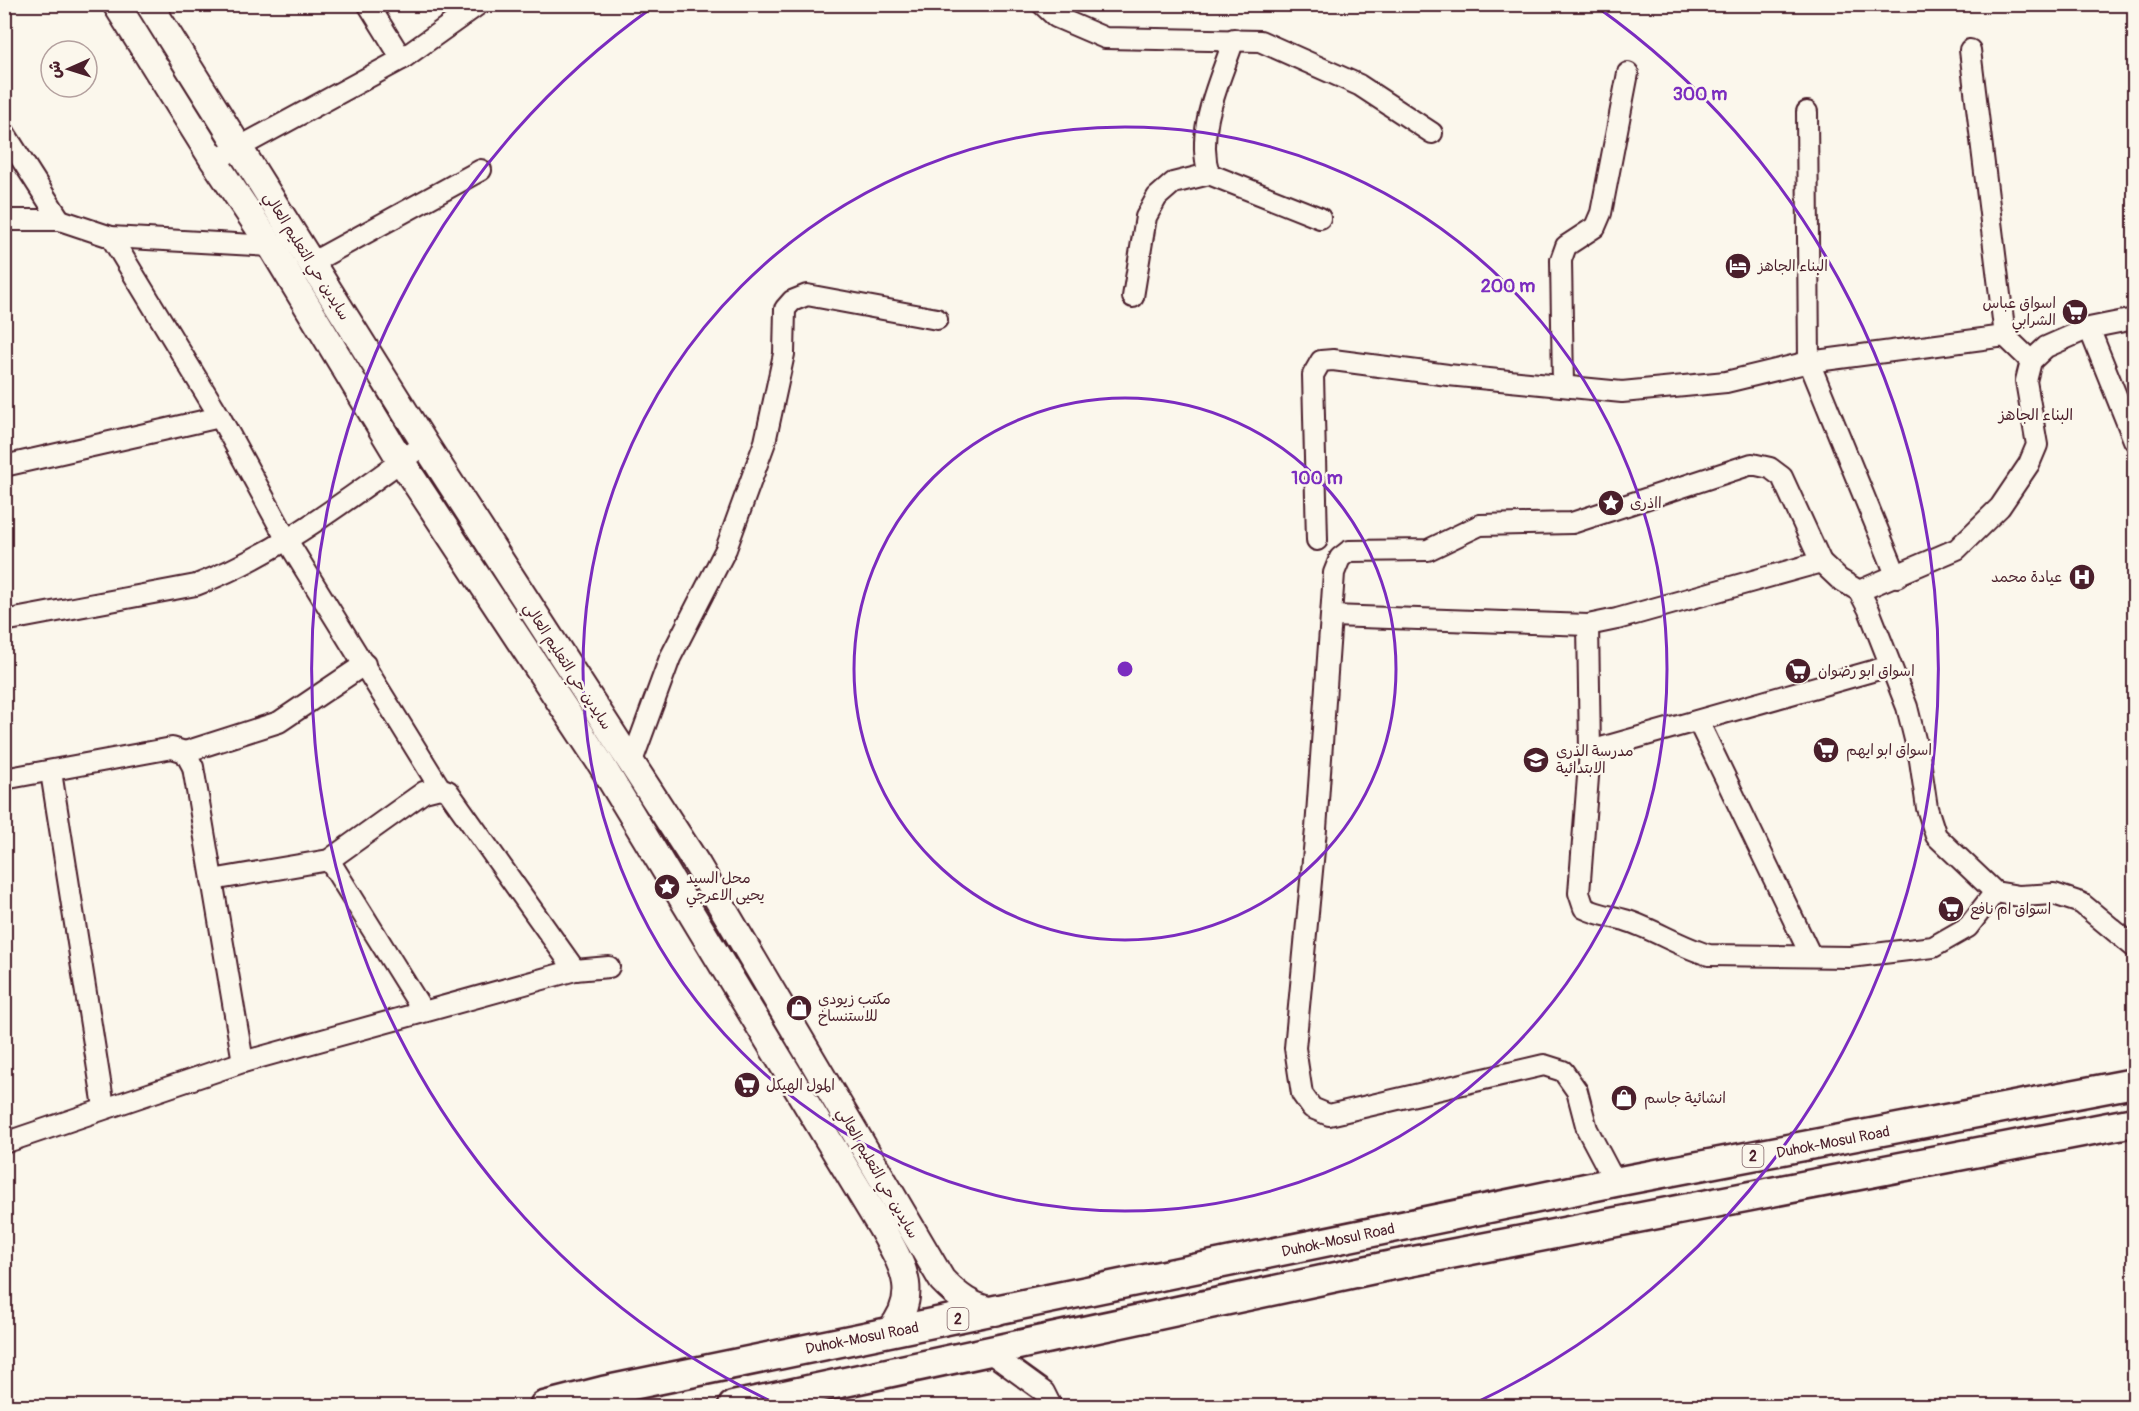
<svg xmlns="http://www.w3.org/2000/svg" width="2139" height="1411" font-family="Pangolin,'Playpen Sans Arabic',sans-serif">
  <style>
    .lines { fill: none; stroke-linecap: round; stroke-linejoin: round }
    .minor-casing { stroke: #4a1f2b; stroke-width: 24 }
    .major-casing { stroke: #4a1f2b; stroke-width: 30 }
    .highway-casing { stroke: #4a1f2b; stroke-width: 33 }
    .minor { stroke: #fbf7ec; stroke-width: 20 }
    .major { stroke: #fbf7ec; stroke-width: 26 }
    .highway { stroke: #fbf7ec; stroke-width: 28 }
    .ring { fill: none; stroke: #7b2cbf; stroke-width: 3 }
    .labels { text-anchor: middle; stroke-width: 5; stroke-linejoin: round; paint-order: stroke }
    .shield { fill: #fbf7ec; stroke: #7f6065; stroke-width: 1.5 }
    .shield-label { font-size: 14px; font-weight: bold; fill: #4a1f2b }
    .street-label { font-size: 15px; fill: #4a1f2b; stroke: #fbf7ec }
    .poi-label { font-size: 15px; fill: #4a1f2b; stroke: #fbf7ec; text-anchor: start }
    .neighbourhood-label { font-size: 16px; fill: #4a1f2b; stroke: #fbf7ec }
    .centre { fill: #7b2cbf; stroke: #fbf7ec; stroke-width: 3 }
    .ring-label { font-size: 18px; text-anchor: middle; font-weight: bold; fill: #7b2cbf; stroke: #fbf7ec; stroke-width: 5; stroke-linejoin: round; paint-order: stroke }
  </style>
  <rect width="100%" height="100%" fill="#fbf7ec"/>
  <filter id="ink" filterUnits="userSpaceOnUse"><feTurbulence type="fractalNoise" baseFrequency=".0167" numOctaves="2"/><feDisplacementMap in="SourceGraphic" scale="12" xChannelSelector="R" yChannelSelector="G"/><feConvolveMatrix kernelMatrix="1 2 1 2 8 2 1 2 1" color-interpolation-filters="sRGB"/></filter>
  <g filter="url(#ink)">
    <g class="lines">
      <defs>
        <g id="minor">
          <polyline points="368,4 402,59"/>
          <polyline points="1042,4 1056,17 1105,38 1260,41 1359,85 1432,133"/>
          <polyline points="1970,50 2005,336"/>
          <polyline points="1807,112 1809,362 1897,577"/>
          <polyline points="4,132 60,220"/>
          <polyline points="214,161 402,59 479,4"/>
          <path d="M1209,174C1195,129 1220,82 1234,39"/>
          <polyline points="4,220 60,220 111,237 271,246"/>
          <polyline points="111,237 220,417 288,542 440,788"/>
          <polyline points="311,263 481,170"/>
          <polyline points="1133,297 1146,217 1157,197 1173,183 1209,174 1320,218"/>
          <polyline points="2089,328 2134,440"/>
          <polyline points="1563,386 1561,260 1566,246 1595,227 1601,213 1628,73"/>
          <polyline points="4,466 220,417"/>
          <polyline points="1317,540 1313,375 1321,361 1333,360 1448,375 1622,392 1726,382 1809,362 2005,336 2031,361"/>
          <polyline points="1859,591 1957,549 2000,507 2029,464 2037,445 2026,381 2031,361 2046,347 2089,328 2134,319"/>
          <polyline points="1332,616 1588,625 1617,619 1821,562"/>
          <path d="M4,621L196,585C281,553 351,496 425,444"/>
          <path d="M1588,625L1590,751L1579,893L1584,908C1598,915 1611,916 1625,920C1654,929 1680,947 1709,955L1850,957L1933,947L1968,927L1995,892"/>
          <polyline points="1698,721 1811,956"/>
          <polyline points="1590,751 1890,666"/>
          <polyline points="185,752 279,722 365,664"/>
          <polyline points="631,764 670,658 726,549 765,442 784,354 785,309 792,301 807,295 937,319"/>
          <polyline points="51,772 104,1107"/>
          <polyline points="4,779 172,748 185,752 193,767 243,1062"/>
          <polyline points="329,860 423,1011"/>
          <polyline points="212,880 329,860 424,792 440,788 448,791 575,970"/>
          <polyline points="4,1143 243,1062 575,970 609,967"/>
          <polyline points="1615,1182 1587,1129 1577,1091 1563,1071 1544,1065 1329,1115 1312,1108 1302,1094 1295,1048 1316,829 1334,573 1340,558 1349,551 1428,550 1480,525 1572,523 1752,464 1770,468 1782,477 1821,562 1839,579 1859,591 1869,610 1907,707 1920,760 1927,808 1936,836 1995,892 2019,896 2054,894 2081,903 2134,947"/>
          <polyline points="989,1352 1044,1392 1051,1406"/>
        </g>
        <g id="major">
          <path d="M116,4L214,161L271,246L401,461L601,764L881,1227C902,1265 922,1293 889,1332"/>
          <path d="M149,4L425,444L698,866L942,1280C958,1297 972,1307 996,1312"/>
        </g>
        <g id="highway">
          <polyline points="544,1406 603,1391 1615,1182 2134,1083"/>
          <polyline points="733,1406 1383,1267 2134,1122"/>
        </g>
      </defs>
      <use href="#minor" class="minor-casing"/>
      <use href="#major" class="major-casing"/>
      <use href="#highway" class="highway-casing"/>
      <use href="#minor" class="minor"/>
      <use href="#major" class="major"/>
      <use href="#highway" class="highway"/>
    </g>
  </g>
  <g class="ring">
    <circle cx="1125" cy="669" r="271"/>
    <circle cx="1125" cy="669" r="542"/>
    <path d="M781 1406A813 813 0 0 1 653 7M1597 7A813 813 0 0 1 1469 1406"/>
  </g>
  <defs>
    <symbol id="hotel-disc" viewBox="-11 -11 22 22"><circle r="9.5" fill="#4a1f2b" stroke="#fbf7ec"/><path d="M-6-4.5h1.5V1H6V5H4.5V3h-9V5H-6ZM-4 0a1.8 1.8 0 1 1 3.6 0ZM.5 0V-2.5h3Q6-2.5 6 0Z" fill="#fff"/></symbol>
    <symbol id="supermarket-disc" viewBox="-11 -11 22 22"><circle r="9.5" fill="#4a1f2b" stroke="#fbf7ec"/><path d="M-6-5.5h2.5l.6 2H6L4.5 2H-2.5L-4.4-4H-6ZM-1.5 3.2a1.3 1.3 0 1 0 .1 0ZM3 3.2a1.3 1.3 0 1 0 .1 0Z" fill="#fff"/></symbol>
    <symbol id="sight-disc" viewBox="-11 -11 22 22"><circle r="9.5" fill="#4a1f2b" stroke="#fbf7ec"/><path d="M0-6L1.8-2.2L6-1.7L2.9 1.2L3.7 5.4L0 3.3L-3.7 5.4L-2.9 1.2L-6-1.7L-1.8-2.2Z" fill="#fff"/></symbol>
    <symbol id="hospital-disc" viewBox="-11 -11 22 22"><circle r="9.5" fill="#4a1f2b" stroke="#fbf7ec"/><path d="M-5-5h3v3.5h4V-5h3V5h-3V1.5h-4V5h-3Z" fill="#fff"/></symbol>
    <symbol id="school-disc" viewBox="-11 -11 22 22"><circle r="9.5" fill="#4a1f2b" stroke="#fbf7ec"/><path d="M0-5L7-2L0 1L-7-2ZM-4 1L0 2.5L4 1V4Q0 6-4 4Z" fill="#fff"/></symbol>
    <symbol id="shop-disc" viewBox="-11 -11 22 22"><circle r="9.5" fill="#4a1f2b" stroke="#fbf7ec"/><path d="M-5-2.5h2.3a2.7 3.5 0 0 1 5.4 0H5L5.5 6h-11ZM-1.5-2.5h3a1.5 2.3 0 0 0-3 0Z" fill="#fff"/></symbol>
  </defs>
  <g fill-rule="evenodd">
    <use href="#hotel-disc" x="1723" y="251" width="30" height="30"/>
    <use href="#supermarket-disc" x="2060" y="297" width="30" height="30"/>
    <use href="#sight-disc" x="1596" y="488" width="30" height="30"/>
    <use href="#hospital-disc" x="2067" y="562" width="30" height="30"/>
    <use href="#supermarket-disc" x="1783" y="656" width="30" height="30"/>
    <use href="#supermarket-disc" x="1811" y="735" width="30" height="30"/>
    <use href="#school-disc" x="1521" y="745" width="30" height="30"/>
    <use href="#sight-disc" x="652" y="872" width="30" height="30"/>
    <use href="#supermarket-disc" x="1936" y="894" width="30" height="30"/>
    <use href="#shop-disc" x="784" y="993" width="30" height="30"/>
    <use href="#supermarket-disc" x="732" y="1070" width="30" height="30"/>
    <use href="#shop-disc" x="1609" y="1083" width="30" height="30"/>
  </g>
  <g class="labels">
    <g class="shield">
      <rect x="1742.5" y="1145" width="21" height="22" rx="4.5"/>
      <rect x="947.5" y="1308" width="21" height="22" rx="4.5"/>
    </g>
    <g class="shield-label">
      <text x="1753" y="1161">2</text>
      <text x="958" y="1324">2</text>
    </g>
    <g class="street-label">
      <text transform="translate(307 256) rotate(58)" y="5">سايدين حي التعليم العالي</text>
      <text transform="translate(568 666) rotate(57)" y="5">سايدين حي التعليم العالي</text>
      <text transform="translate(1833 1142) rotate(-11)" y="5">Duhok-Mosul Road</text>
      <text transform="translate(878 1173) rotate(60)" y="5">سايدين حي التعليم العالي</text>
      <text transform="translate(1338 1240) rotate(-12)" y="5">Duhok-Mosul Road</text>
      <text transform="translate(862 1338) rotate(-11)" y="5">Duhok-Mosul Road</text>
    </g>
    <g class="poi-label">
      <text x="1758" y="271">البناء الجاهز</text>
      <text x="2056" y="308" text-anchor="end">اسواق عباس<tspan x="2056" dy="17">الشرابي</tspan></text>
      <text x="1630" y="508">ااذرى</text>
      <text x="2062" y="582" text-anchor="end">عيادة محمد</text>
      <text x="1818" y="676">اسواق ابو رضوان</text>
      <text x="1846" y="755">اسواق ابو ايهم</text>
      <text x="1556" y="756">مدرسة الذرى<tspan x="1556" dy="17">الابتدائية</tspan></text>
      <text x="686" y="883">محل السيد<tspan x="686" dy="17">يحيى الاعرجي</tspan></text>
      <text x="1970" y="914">اسواق ام نافع</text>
      <text x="818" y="1004">مكتب زيودي<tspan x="818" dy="17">للاستنساخ</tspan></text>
      <text x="766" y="1090">المول الهيكل</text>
      <text x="1644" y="1103">انشائية جاسم</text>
    </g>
    <g class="neighbourhood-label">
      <text x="2036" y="420">البناء الجاهز</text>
    </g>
  </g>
  <circle cx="1125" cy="669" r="9" class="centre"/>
  <g class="ring-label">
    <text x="1700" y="100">300 m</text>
    <text x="1508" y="292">200 m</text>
    <text x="1317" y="484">100 m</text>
  </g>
  <rect width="2139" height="1411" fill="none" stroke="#fbf7ec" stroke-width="24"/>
  <rect x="12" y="12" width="2115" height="1387" fill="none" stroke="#4a1f2b" stroke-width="2" filter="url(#ink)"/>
  <g transform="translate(69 69) rotate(267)"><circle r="28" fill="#fbf7ec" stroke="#b4a19f" stroke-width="1.5"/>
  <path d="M0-4.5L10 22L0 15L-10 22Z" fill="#4a1f2b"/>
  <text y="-9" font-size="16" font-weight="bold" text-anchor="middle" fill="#4a1f2b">ش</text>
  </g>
</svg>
